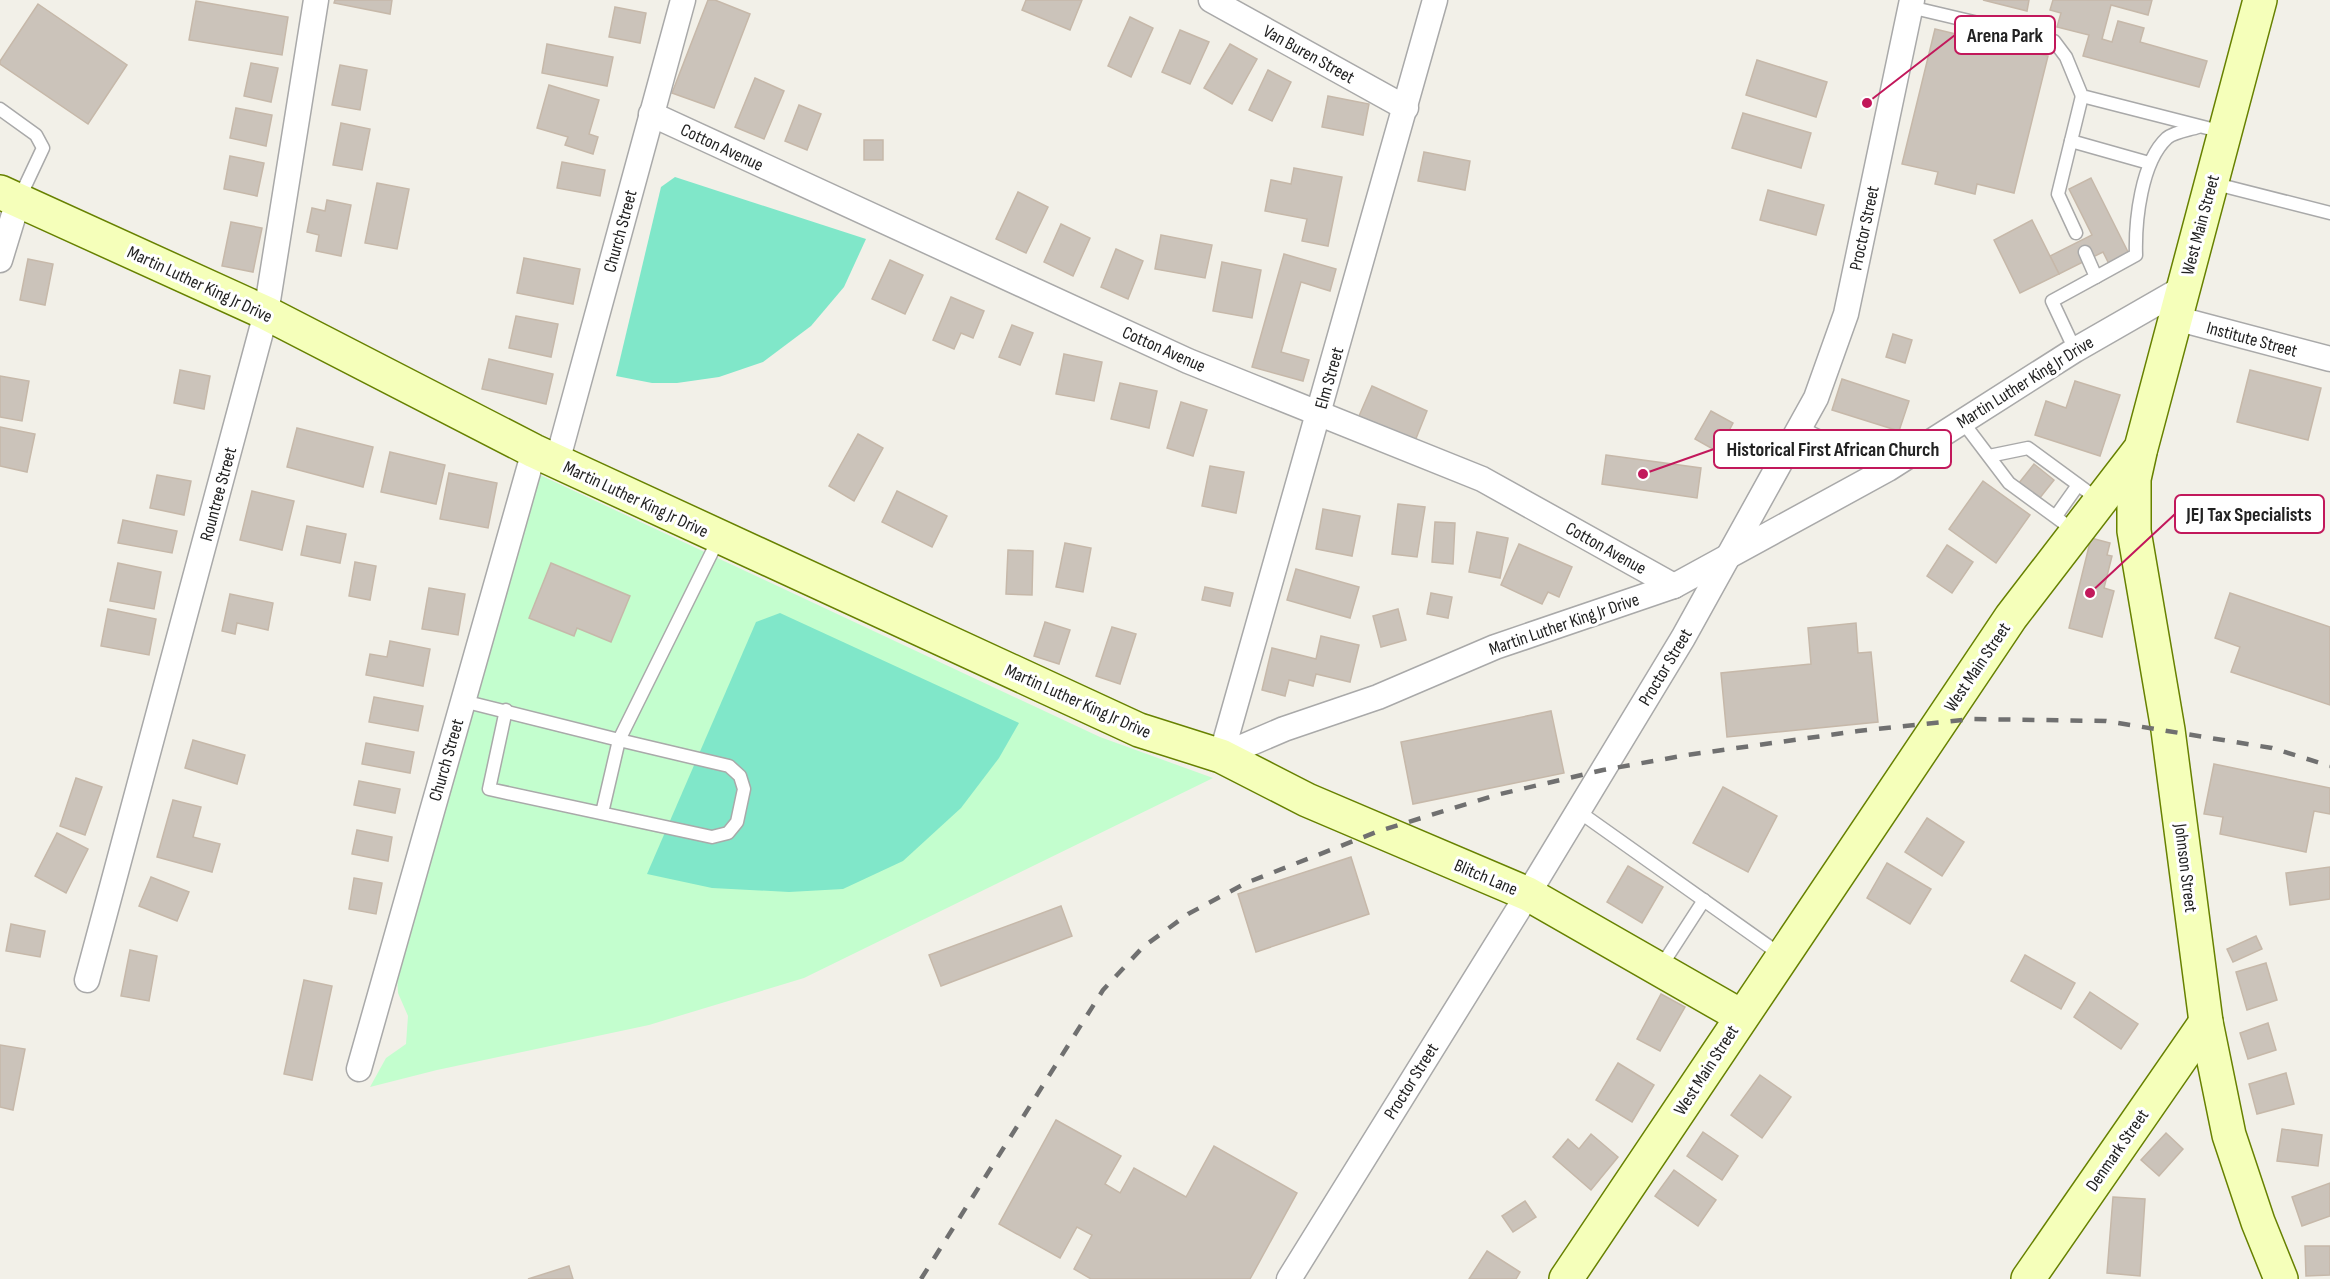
<svg xmlns="http://www.w3.org/2000/svg" width="2330" height="1279" font-family="'Sofia Sans Condensed',sans-serif">
  <style>
    .park { fill: #c3fece }
    .pitch { fill: #80e7c9 }
    .building { fill: #cbc3ba; stroke: #c6b8a9; stroke-width: 1.5 }
    .lines { fill: none; stroke-linecap: round; stroke-linejoin: round }
    .lane-casing { stroke: #a9a9a9; stroke-width: 15 }
    .street-casing { stroke: #a9a9a9; stroke-width: 27 }
    .secondary-casing { stroke: #678100; stroke-width: 36 }
    .lane { stroke: #fff; stroke-width: 12 }
    .street { stroke: #fff; stroke-width: 24 }
    .secondary { stroke: #f5ffba; stroke-width: 33 }
    .rail { stroke: #707070; stroke-width: 4.5; stroke-dasharray: 12 12; stroke-linecap: butt }
    .labels { text-anchor: middle; stroke-width: 6; stroke-linejoin: round; paint-order: stroke }
    .street-label { font-size: 18px; fill: #222; stroke: #fff }
    .leader { fill: none; stroke: #c2185b; stroke-width: 2 }
    .callout-dot { fill: #c2185b; stroke: #fff; stroke-width: 2 }
    .callout { fill: #fff; stroke: #c2185b; stroke-width: 2 }
    .callout-label { font-size: 20px; text-anchor: middle; font-weight: bold; fill: #222 }
  </style>
  <rect width="100%" height="100%" fill="#f2f0e8"/>
  <polygon class="park" points="540,475 1100,737 1213,778 804,978 649,1025 437,1070 370,1087 386,1058 406,1044 408,1016 398,993 397,975 530,499"/>
  <g class="pitch">
    <polygon points="675,177 866,239 844,287 811,326 763,362 719,377 677,383 652,383 616,376 661,187"/>
    <polygon points="780,613 1019,723 999,758 961,808 903,861 843,889 789,892 712,888 647,874 756,622"/>
  </g>
  <g class="building">
    <polygon points="335,0 392,0 390,14 334,3"/>
    <polygon points="708,0 715,0 750,14 714,108 672,93"/>
    <polygon points="1026,0 1082,0 1070,30 1022,10"/>
    <polygon points="1983,0 2029,0 2027,11"/>
    <polygon points="2053,0 2152,0 2148,15 2111,5 2102,39 2112,42 2118,21 2144,28 2140,42 2207,61 2199,87 2083,56 2089,35 2057,27 2061,13 2050,10"/>
    <polygon points="196,1 288,17 282,55 189,40"/>
    <polygon points="38,4 127,65 88,124 0,64 0,61"/>
    <polygon points="615,7 646,13 640,43 609,37"/>
    <polygon points="1130,17 1153,28 1131,77 1108,66"/>
    <polygon points="1935,29 2048,56 2014,193 1977,184 1975,194 1935,184 1938,172 1902,164"/>
    <polygon points="1180,30 1209,42 1190,84 1162,72"/>
    <polygon points="547,44 613,57 607,86 542,73"/>
    <polygon points="1230,44 1257,59 1232,104 1204,88"/>
    <polygon points="1757,60 1827,82 1816,117 1746,95"/>
    <polygon points="251,63 278,68 271,102 244,96"/>
    <polygon points="340,65 367,70 360,110 332,105"/>
    <polygon points="1268,70 1291,82 1272,121 1249,110"/>
    <polygon points="755,78 784,91 764,139 735,127"/>
    <polygon points="549,85 599,100 589,134 598,137 593,154 565,145 568,137 537,128"/>
    <polygon points="1328,96 1369,104 1363,135 1322,127"/>
    <polygon points="799,105 821,114 807,150 785,141"/>
    <polygon points="236,108 272,115 266,146 230,138"/>
    <polygon points="1743,113 1811,133 1801,168 1732,148"/>
    <polygon points="341,123 370,129 362,170 333,165"/>
    <rect x="864" y="140" width="19" height="20"/>
    <polygon points="1424,152 1470,161 1465,190 1418,181"/>
    <polygon points="230,156 264,163 257,196 224,189"/>
    <polygon points="562,162 605,170 600,196 557,188"/>
    <polygon points="1294,168 1342,177 1328,246 1302,241 1307,219 1265,211 1271,180 1291,184"/>
    <polygon points="2091,178 2129,254 2109,264 2103,252 2059,274 2050,256 2092,235 2069,189"/>
    <polygon points="377,183 409,189 397,249 365,243"/>
    <polygon points="1768,190 1824,205 1816,235 1760,220"/>
    <polygon points="1018,192 1048,207 1026,253 996,239"/>
    <polygon points="327,200 351,205 341,256 316,251 319,235 307,232 312,208 325,211"/>
    <polygon points="2032,220 2059,274 2020,293 1994,240"/>
    <polygon points="231,222 262,228 253,272 222,266"/>
    <polygon points="1061,224 1090,238 1073,276 1044,262"/>
    <polygon points="1161,235 1212,245 1205,278 1155,269"/>
    <polygon points="1116,249 1143,261 1128,299 1101,287"/>
    <polygon points="1284,254 1336,269 1330,291 1301,282 1281,352 1309,360 1303,381 1252,367"/>
    <polygon points="524,258 580,269 573,304 517,293"/>
    <polygon points="28,259 53,264 45,305 20,300"/>
    <polygon points="890,260 923,275 905,314 872,299"/>
    <polygon points="1222,262 1261,270 1252,318 1213,311"/>
    <polygon points="951,297 984,311 973,338 961,333 954,349 933,340"/>
    <polygon points="516,316 558,324 551,357 509,348"/>
    <polygon points="1012,325 1033,333 1020,365 999,357"/>
    <polygon points="1893,334 1912,340 1905,363 1886,357"/>
    <polygon points="1064,354 1102,362 1094,401 1056,394"/>
    <polygon points="489,359 553,374 546,404 482,389"/>
    <polygon points="180,370 210,376 204,409 174,403"/>
    <polygon points="2250,370 2321,388 2308,440 2237,422"/>
    <polygon points="0,376 29,381 22,421 0,417"/>
    <polygon points="1842,379 1909,401 1899,431 1832,410"/>
    <polygon points="2075,381 2120,395 2100,456 2035,435 2046,401 2066,408"/>
    <polygon points="1120,383 1157,391 1149,428 1111,419"/>
    <polygon points="1372,386 1427,411 1415,441 1359,416"/>
    <polygon points="1181,402 1207,410 1193,456 1167,448"/>
    <polygon points="1711,411 1733,423 1718,452 1695,439"/>
    <polygon points="0,427 35,434 27,472 0,466"/>
    <polygon points="297,428 373,447 363,487 287,467"/>
    <polygon points="858,434 883,448 854,501 829,486"/>
    <polygon points="390,452 445,465 436,504 381,492"/>
    <polygon points="1606,455 1701,468 1697,498 1602,484"/>
    <polygon points="2034,464 2054,480 2039,499 2019,483"/>
    <polygon points="1210,466 1244,472 1236,513 1202,506"/>
    <polygon points="449,473 497,483 488,528 440,519"/>
    <polygon points="157,475 191,481 184,515 150,508"/>
    <polygon points="1983,481 2030,515 1996,563 1949,529"/>
    <polygon points="252,491 294,501 282,550 240,540"/>
    <polygon points="897,491 947,516 932,547 882,522"/>
    <polygon points="1398,504 1425,507 1417,557 1392,554"/>
    <polygon points="1323,509 1360,516 1352,556 1316,549"/>
    <polygon points="123,520 177,531 172,553 118,543"/>
    <polygon points="1435,522 1455,523 1453,564 1432,562"/>
    <polygon points="307,526 346,534 340,563 301,555"/>
    <polygon points="1477,532 1508,538 1500,578 1469,572"/>
    <polygon points="2091,538 2110,543 2107,555 2112,556 2104,588 2114,591 2102,637 2069,628"/>
    <polygon points="1065,543 1091,548 1083,592 1056,587"/>
    <polygon points="1519,544 1572,567 1559,597 1548,592 1542,604 1501,585"/>
    <polygon points="1947,545 1973,562 1952,593 1927,576"/>
    <polygon points="1008,550 1033,551 1032,595 1006,594"/>
    <polygon points="355,562 376,566 370,600 349,596"/>
    <polygon points="118,563 161,572 154,609 110,601"/>
    <polygon points="551,563 630,596 611,642 577,628 574,636 529,618"/>
    <polygon points="1296,569 1359,587 1350,618 1287,600"/>
    <polygon points="1205,587 1233,593 1230,606 1202,600"/>
    <polygon points="429,588 465,594 458,635 422,629"/>
    <polygon points="1431,593 1452,597 1448,618 1427,614"/>
    <polygon points="2230,593 2330,627 2330,705 2231,672 2240,647 2215,638"/>
    <polygon points="230,594 273,603 268,630 237,623 235,634 222,631"/>
    <polygon points="108,609 156,619 149,655 101,646"/>
    <polygon points="1398,609 1406,640 1381,647 1373,616"/>
    <polygon points="1045,622 1070,630 1059,664 1034,656"/>
    <polygon points="1856,623 1858,653 1871,652 1878,722 1727,737 1721,673 1811,664 1808,628"/>
    <polygon points="1112,627 1136,634 1120,684 1096,676"/>
    <polygon points="1321,636 1359,645 1350,682 1316,674 1313,686 1289,680 1285,696 1262,690 1272,648 1316,659"/>
    <polygon points="390,641 430,649 423,686 366,675 370,654 387,657"/>
    <polygon points="374,697 423,706 418,731 369,722"/>
    <polygon points="1551,711 1564,773 1413,804 1401,742"/>
    <polygon points="193,740 245,755 237,784 185,768"/>
    <polygon points="366,743 414,752 410,773 362,764"/>
    <polygon points="2214,764 2330,788 2330,814 2314,811 2306,852 2220,834 2223,817 2204,814"/>
    <polygon points="76,778 102,787 85,835 60,826"/>
    <polygon points="359,781 400,789 395,813 354,805"/>
    <polygon points="1723,787 1777,816 1748,872 1693,843"/>
    <polygon points="173,800 201,807 193,837 220,844 212,872 157,857"/>
    <polygon points="1927,818 1964,842 1942,876 1905,852"/>
    <polygon points="357,830 392,837 388,861 352,854"/>
    <polygon points="57,833 88,849 66,893 35,876"/>
    <polygon points="1351,857 1369,914 1256,952 1238,894"/>
    <polygon points="1887,863 1931,889 1910,924 1867,898"/>
    <polygon points="1628,866 1663,887 1642,923 1607,902"/>
    <polygon points="2330,867 2330,899 2290,905 2286,873"/>
    <polygon points="151,877 189,892 177,921 139,906"/>
    <polygon points="354,878 382,883 376,914 349,909"/>
    <polygon points="1061,906 1072,936 941,986 929,955"/>
    <polygon points="11,924 45,931 40,957 6,951"/>
    <polygon points="2256,936 2262,949 2233,962 2227,949"/>
    <polygon points="130,950 157,956 149,1001 121,996"/>
    <polygon points="2025,955 2075,983 2061,1009 2011,981"/>
    <polygon points="2266,963 2277,1000 2247,1010 2236,972"/>
    <polygon points="304,980 332,986 312,1080 284,1074"/>
    <polygon points="2090,992 2138,1024 2121,1049 2074,1017"/>
    <polygon points="1661,994 1685,1007 1660,1051 1637,1039"/>
    <polygon points="2268,1023 2276,1050 2248,1059 2240,1033"/>
    <polygon points="0,1045 25,1049 13,1110 0,1107"/>
    <polygon points="1618,1063 1654,1085 1632,1122 1596,1100"/>
    <polygon points="2286,1073 2294,1104 2257,1114 2249,1084"/>
    <polygon points="1760,1075 1791,1097 1762,1138 1731,1115"/>
    <polygon points="1056,1120 1121,1156 1105,1184 1120,1193 1134,1168 1186,1197 1214,1146 1297,1193 1250,1279 1091,1279 1074,1269 1092,1235 1077,1227 1060,1258 999,1224"/>
    <polygon points="2282,1129 2322,1135 2318,1166 2277,1161"/>
    <polygon points="1703,1132 1738,1156 1722,1180 1687,1156"/>
    <polygon points="2166,1133 2183,1149 2159,1176 2141,1160"/>
    <polygon points="1591,1134 1618,1157 1591,1190 1553,1157 1568,1139 1579,1149"/>
    <polygon points="1674,1170 1716,1200 1698,1226 1655,1196"/>
    <polygon points="2330,1183 2330,1216 2302,1226 2292,1197"/>
    <polygon points="2113,1197 2145,1199 2140,1276 2107,1273"/>
    <polygon points="1525,1201 1536,1217 1513,1232 1502,1216"/>
    <polygon points="2305,1246 2330,1246 2330,1275 2306,1276"/>
    <polygon points="1487,1251 1520,1272 1516,1279 1469,1279"/>
    <polygon points="569,1266 573,1279 528,1279"/>
  </g>
  <g class="lines">
    <defs>
      <g id="lane">
        <polyline points="1910,7 2054,41 2066,57 2082,96 2223,132"/>
        <polyline points="0,109 36,135 43,148 19,199"/>
        <polyline points="2071,141 2149,163"/>
        <polyline points="2212,183 2330,213"/>
        <polyline points="2076,233 2058,194 2082,96"/>
        <path d="M2096,277L2136,255C2135,221 2141,162 2167,138C2174,132 2189,130 2198,127"/>
        <polyline points="2075,350 2052,301 2096,277 2085,252"/>
        <polyline points="1962,421 2009,483 2076,532"/>
        <polyline points="1801,428 1888,469"/>
        <polyline points="1989,456 2028,448 2099,500"/>
        <polyline points="2056,516 2078,485"/>
        <polyline points="463,701 619,740 719,538"/>
        <polyline points="506,710 489,789 712,837 728,833 737,822 744,789 740,776 729,766 619,740 602,813"/>
        <polyline points="1578,811 1781,955"/>
        <polyline points="1660,968 1704,900"/>
      </g>
      <g id="street">
        <polyline points="1211,0 1406,108"/>
        <polyline points="651,114 1188,361 1482,479 1674,586"/>
        <polyline points="0,260 18,201"/>
        <polyline points="2175,318 2330,359"/>
        <polyline points="557,462 683,0"/>
        <polyline points="1221,756 1284,729 1378,697 1495,647 1674,586 1888,469 2075,350 2183,288"/>
        <polyline points="1221,756 1435,0"/>
        <polyline points="87,980 266,313 316,0"/>
        <polyline points="359,1069 534,451"/>
        <polyline points="1289,1279 1528,894 1683,638 1816,398 1846,314 1912,0"/>
      </g>
      <g id="secondary">
        <polyline points="0,192 266,313 534,451 1139,730 1221,756 1307,800 1528,894 1741,1016"/>
        <polyline points="2140,452 2134,479 2134,531 2168,730 2206,1022 2229,1135 2258,1222 2281,1279"/>
        <polyline points="1566,1279 2011,617 2141,448 2260,0"/>
        <polyline points="2028,1279 2206,1022"/>
      </g>
    </defs>
    <use href="#lane" class="lane-casing"/>
    <use href="#street" class="street-casing"/>
    <use href="#secondary" class="secondary-casing"/>
    <use href="#lane" class="lane"/>
    <use href="#street" class="street"/>
    <use href="#secondary" class="secondary"/>
    <polyline class="rail" points="921,1279 1103,990 1143,947 1188,914 1246,883 1379,831 1496,795 1603,770 1687,755 1858,731 1972,719 2106,721 2272,748 2330,766"/>
  </g>
  <g class="labels">
    <g class="street-label">
      <text transform="translate(1309 54) rotate(29)" y="6">Van Buren Street</text>
      <text transform="translate(722 147) rotate(25)" y="6">Cotton Avenue</text>
      <text transform="translate(2200 225) rotate(-75)" y="6">West Main Street</text>
      <text transform="translate(1864 228) rotate(-78)" y="6">Proctor Street</text>
      <text transform="translate(620 231) rotate(-75)" y="6">Church Street</text>
      <text transform="translate(200 284) rotate(25)" y="6">Martin Luther King Jr Drive</text>
      <text transform="translate(2252 339) rotate(15)" y="6">Institute Street</text>
      <text transform="translate(1164 349) rotate(24)" y="6">Cotton Avenue</text>
      <text transform="translate(1329 378) rotate(-74)" y="6">Elm Street</text>
      <text transform="translate(2025 382) rotate(-32)" y="6">Martin Luther King Jr Drive</text>
      <text transform="translate(218 494) rotate(-75)" y="6">Rountree Street</text>
      <text transform="translate(636 499) rotate(25)" y="6">Martin Luther King Jr Drive</text>
      <text transform="translate(1606 548) rotate(29)" y="6">Cotton Avenue</text>
      <text transform="translate(1564 624) rotate(-19)" y="6">Martin Luther King Jr Drive</text>
      <text transform="translate(1665 667) rotate(-59)" y="6">Proctor Street</text>
      <text transform="translate(1977 667) rotate(-56)" y="6">West Main Street</text>
      <text transform="translate(1078 701) rotate(24)" y="6">Martin Luther King Jr Drive</text>
      <text transform="translate(446 760) rotate(-74)" y="6">Church Street</text>
      <text transform="translate(2186 868) rotate(83)" y="6">Johnson Street</text>
      <text transform="translate(1486 877) rotate(23)" y="6">Blitch Lane</text>
      <text transform="translate(1706 1070) rotate(-57)" y="6">West Main Street</text>
      <text transform="translate(1411 1081) rotate(-58)" y="6">Proctor Street</text>
      <text transform="translate(2117 1150) rotate(-55)" y="6">Denmark Street</text>
    </g>
  </g>
  <path class="leader" d="M1867 103L1955 35M1643 474L1714 449M2090 593L2175 514"/>
  <g class="callout-dot">
    <circle cx="1867" cy="103" r="6"/>
    <circle cx="1643" cy="474" r="6"/>
    <circle cx="2090" cy="593" r="6"/>
  </g>
  <g class="callout">
    <rect x="1955" y="16" width="100" height="38" rx="6"/>
    <rect x="1714" y="430" width="237" height="38" rx="6"/>
    <rect x="2175" y="495" width="149" height="38" rx="6"/>
  </g>
  <g class="callout-label">
    <text x="2005" y="42">Arena Park</text>
    <text x="1833" y="456">Historical First African Church</text>
    <text x="2249" y="521">JEJ Tax Specialists</text>
  </g>
</svg>
